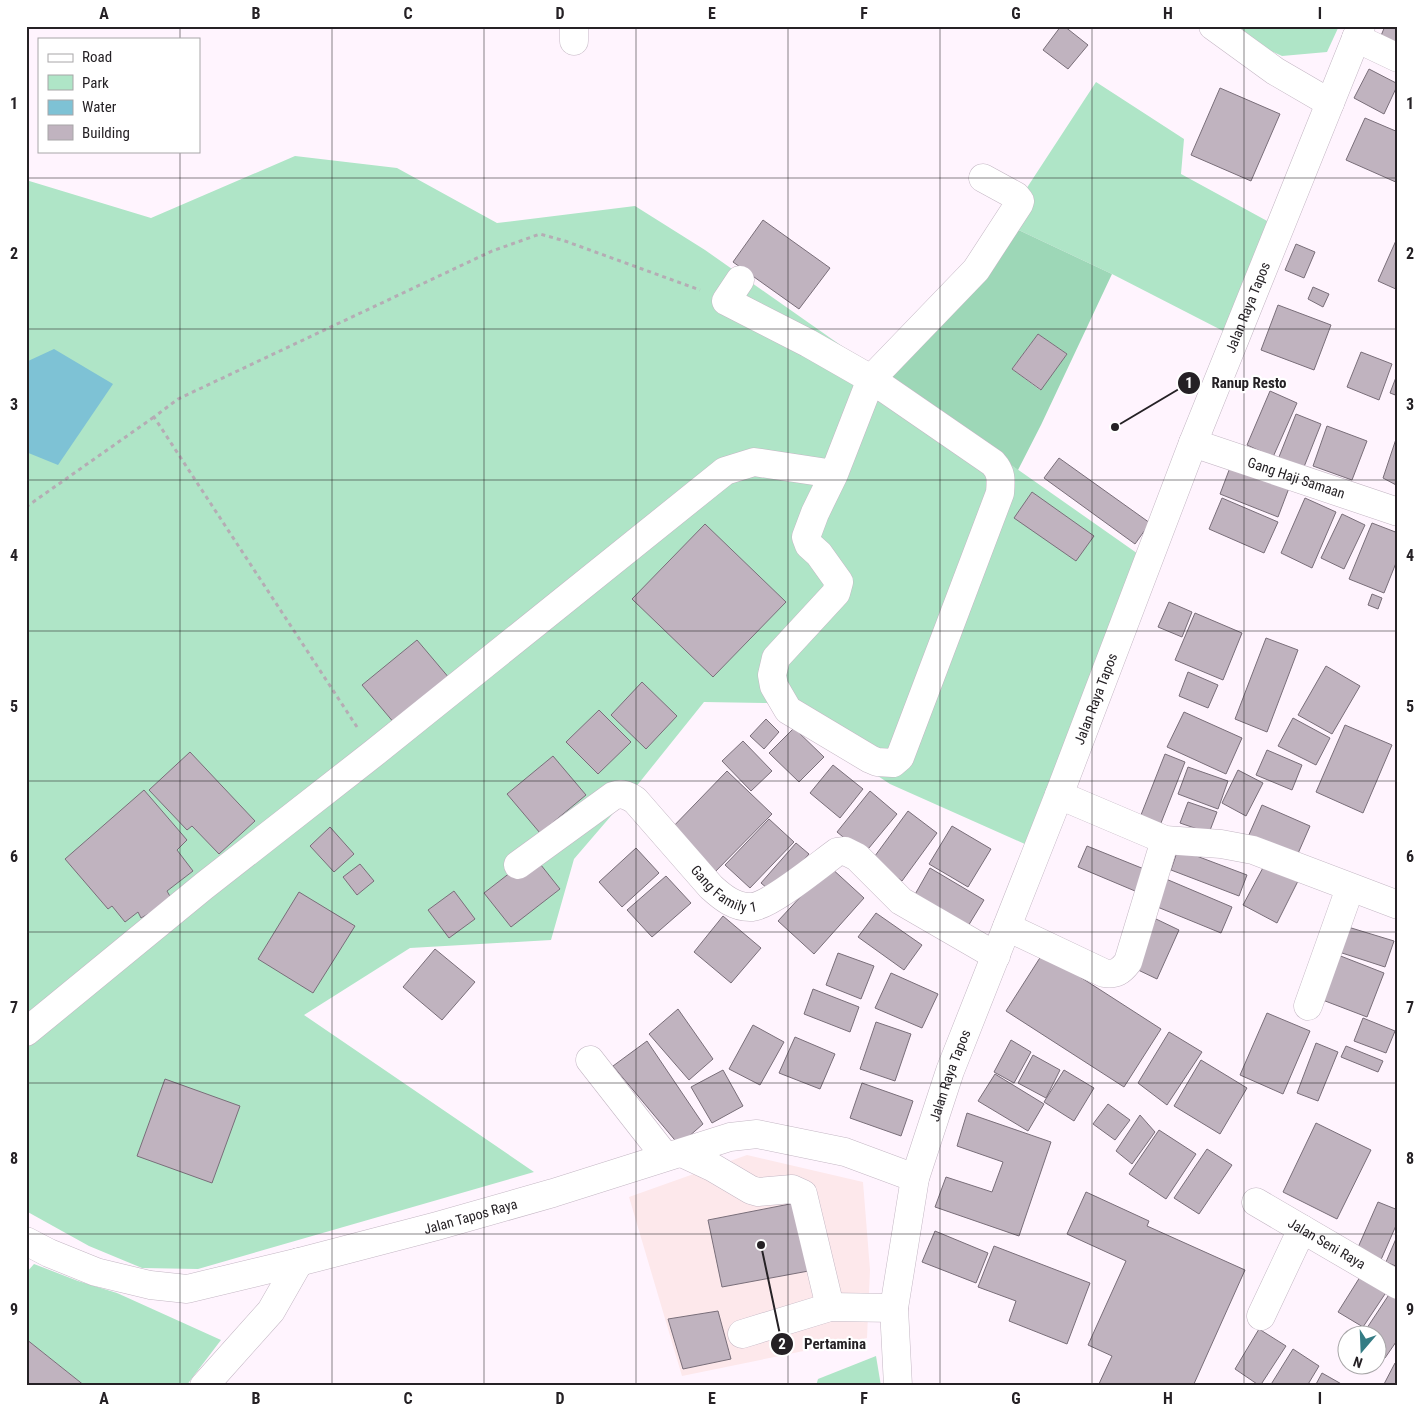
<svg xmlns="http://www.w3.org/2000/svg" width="1424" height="1412" font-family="'Roboto Condensed',sans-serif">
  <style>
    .commercial { fill: #fde8eb; fill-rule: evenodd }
    .green { fill: #afe5c7 }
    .forest { fill: #9dd7b7; fill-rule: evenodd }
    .water { fill: #7ec2d5 }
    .building { fill: #c0b3bf; stroke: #796e79 }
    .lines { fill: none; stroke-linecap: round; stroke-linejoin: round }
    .minor-casing { stroke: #c4b7c4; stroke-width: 29 }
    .major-casing { stroke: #c4b7c4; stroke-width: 29 }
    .path { stroke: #b5acb4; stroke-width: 3; stroke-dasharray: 4 4; stroke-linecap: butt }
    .minor { stroke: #fff; stroke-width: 28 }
    .major { stroke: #fff; stroke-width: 28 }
    .grid { fill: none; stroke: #252125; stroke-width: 1; stroke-opacity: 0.55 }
    .labels { text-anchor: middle; stroke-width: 4.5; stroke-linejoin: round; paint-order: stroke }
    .street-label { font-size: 14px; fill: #252125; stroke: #fff }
    .leader { fill: none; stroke: #252125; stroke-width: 2 }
    .callout-dot { fill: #252125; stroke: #fff; stroke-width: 2 }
    .mark-label { font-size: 15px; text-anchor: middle; font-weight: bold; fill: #fff }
    .callout-label { font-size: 15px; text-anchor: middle; font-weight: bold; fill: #252125; stroke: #fff; stroke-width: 4.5; stroke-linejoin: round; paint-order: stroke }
    .neatline { fill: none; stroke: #252125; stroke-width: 2 }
    .grid-label { font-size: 16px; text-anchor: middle; font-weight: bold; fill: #252125 }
  </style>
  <rect width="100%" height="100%" fill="#fff4fe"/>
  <path class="commercial" d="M747,1155L863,1182L870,1270L867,1338L682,1376L629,1197ZM800,1202L814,1270L722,1287L709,1220ZM718,1311L731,1359L684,1369L668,1319Z"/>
  <g class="green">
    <polygon points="1234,26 1339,26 1327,52 1282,56 1258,45"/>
    <polygon points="1096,82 1184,139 1181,174 1269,222 1229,334 1112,274 1004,223"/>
    <polygon points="295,156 397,168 497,223 635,206 705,250 1141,556 1027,845 890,784 767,703 704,702 635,788 574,859 551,940 410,948 304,1015 534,1172 198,1269 142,1268 89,1246 26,1211 26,180 151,218"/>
    <polygon points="34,1264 78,1281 117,1293 221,1340 186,1386 85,1386 26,1339 26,1273"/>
    <polygon points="876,1356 881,1386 816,1386 818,1379"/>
  </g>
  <path class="forest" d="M1004,223L1112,274L1041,425L1018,470L875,368ZM1038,334L1067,354L1040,390L1012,369Z"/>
  <polygon class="water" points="54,349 113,384 58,465 26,452 26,362"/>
  <g class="building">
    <polygon points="1061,26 1064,26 1088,45 1068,69 1043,50"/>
    <polygon points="1385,26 1398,26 1398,51 1378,43"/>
    <polygon points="1369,69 1398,84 1384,114 1354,98"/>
    <polygon points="1220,88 1280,114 1251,181 1191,155"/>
    <polygon points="1365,118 1398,132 1398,183 1346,160"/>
    <polygon points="763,220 830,268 799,309 733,262"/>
    <polygon points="1398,236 1398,290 1378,281"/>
    <polygon points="1296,244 1315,252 1304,278 1285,270"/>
    <polygon points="1313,287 1329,294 1323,307 1308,299"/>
    <polygon points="1278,305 1331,325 1314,370 1261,350"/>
    <polygon points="1038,334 1067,354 1041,390 1012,369"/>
    <polygon points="1361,352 1392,364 1379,400 1347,387"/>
    <polygon points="1398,372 1398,396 1390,393"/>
    <polygon points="1270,391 1297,403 1273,457 1247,445"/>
    <polygon points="1296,414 1321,424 1300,477 1275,467"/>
    <polygon points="1327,426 1367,441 1352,480 1313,466"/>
    <polygon points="1398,433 1398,486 1383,478"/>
    <polygon points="1059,458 1150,523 1135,544 1044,478"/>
    <polygon points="1231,465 1289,488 1278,517 1220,494"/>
    <polygon points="1032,492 1094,536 1076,561 1014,518"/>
    <polygon points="1222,498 1278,522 1264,553 1209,529"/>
    <polygon points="1305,498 1336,512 1312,568 1281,553"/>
    <polygon points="1342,514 1365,525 1344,569 1321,558"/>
    <polygon points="1372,523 1398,533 1398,558 1384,593 1349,579"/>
    <polygon points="705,524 786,602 713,677 632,599"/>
    <polygon points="1372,594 1382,598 1378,609 1368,605"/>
    <polygon points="1169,602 1192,612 1182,637 1158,627"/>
    <polygon points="1195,613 1242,633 1223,680 1175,660"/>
    <polygon points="1266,638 1298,650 1267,732 1235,719"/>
    <polygon points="417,640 450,679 395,724 362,685"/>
    <polygon points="1326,666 1360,686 1332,734 1298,715"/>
    <polygon points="1188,672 1218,685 1208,708 1179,696"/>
    <polygon points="642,682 677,716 646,749 611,715"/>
    <polygon points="599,710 631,742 598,774 566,742"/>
    <polygon points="1184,712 1242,738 1226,774 1167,747"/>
    <polygon points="1293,718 1330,738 1316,765 1278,746"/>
    <polygon points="766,719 779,732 764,749 750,736"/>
    <polygon points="1345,725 1392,745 1363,813 1316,792"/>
    <polygon points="794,728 824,757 799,782 769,753"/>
    <polygon points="743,741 772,771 751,791 722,761"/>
    <polygon points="1267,750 1302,765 1292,790 1256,775"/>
    <polygon points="190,752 255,821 219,854 192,826 187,830 149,790"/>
    <polygon points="1165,754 1185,762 1159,828 1139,820"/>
    <polygon points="553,756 586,795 540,833 507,794"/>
    <polygon points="833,765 863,789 840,818 810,793"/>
    <polygon points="1188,767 1228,781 1218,809 1178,794"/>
    <polygon points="1238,770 1263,783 1246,816 1222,803"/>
    <polygon points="727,771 772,814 711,876 667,833"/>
    <polygon points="144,790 187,840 177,850 193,871 167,891 172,900 141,918 138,912 125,922 112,906 108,909 65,859"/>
    <polygon points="870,791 897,814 864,854 837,832"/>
    <polygon points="1188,802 1217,812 1209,833 1180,823"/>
    <polygon points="1262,805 1310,826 1296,858 1248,837"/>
    <polygon points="908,811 937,833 902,881 872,860"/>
    <polygon points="769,819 794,842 750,888 725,865"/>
    <polygon points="952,826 991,849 968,887 929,864"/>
    <polygon points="330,827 354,854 334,872 310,846"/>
    <polygon points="796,843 809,854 774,894 761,883"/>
    <polygon points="1087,846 1144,869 1135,891 1078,867"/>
    <polygon points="636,848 659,873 622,907 599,882"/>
    <polygon points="1178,849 1247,875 1239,896 1171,870"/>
    <polygon points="533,855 560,889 511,927 484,893"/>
    <polygon points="360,864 374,881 357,895 343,877"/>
    <polygon points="1265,864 1298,881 1277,923 1243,905"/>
    <polygon points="829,866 864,898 814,954 778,921"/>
    <polygon points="930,868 984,900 962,936 909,905"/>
    <polygon points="666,876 691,903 652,937 627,910"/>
    <polygon points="1166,879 1232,907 1221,933 1155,906"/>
    <polygon points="454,891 475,919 449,938 428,910"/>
    <polygon points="299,892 355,926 313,993 258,959"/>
    <polygon points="876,913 922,945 904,970 858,937"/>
    <polygon points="723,916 761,948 731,983 694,952"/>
    <polygon points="1156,919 1179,930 1157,979 1134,968"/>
    <polygon points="1348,927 1394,941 1385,967 1339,952"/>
    <polygon points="435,949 475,982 442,1020 403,987"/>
    <polygon points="838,953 874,966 861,999 826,985"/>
    <polygon points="1043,953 1161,1029 1124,1087 1006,1011"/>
    <polygon points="1338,955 1384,973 1367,1017 1320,999"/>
    <polygon points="891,973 938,994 922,1028 875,1008"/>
    <polygon points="813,989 859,1007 850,1032 804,1014"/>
    <polygon points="678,1009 713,1059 689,1080 649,1034"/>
    <polygon points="1267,1013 1310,1031 1283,1094 1240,1075"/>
    <polygon points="1363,1018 1395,1031 1386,1053 1354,1041"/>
    <polygon points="876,1022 911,1034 895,1081 860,1069"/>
    <polygon points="753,1025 784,1042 760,1085 729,1069"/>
    <polygon points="1169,1032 1202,1052 1167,1105 1138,1083"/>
    <polygon points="795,1037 835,1054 820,1089 779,1073"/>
    <polygon points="1011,1040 1031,1052 1014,1083 994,1072"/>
    <polygon points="647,1041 703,1124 679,1145 613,1066"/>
    <polygon points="1316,1043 1338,1052 1318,1101 1297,1093"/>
    <polygon points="1346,1046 1383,1061 1378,1072 1341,1057"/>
    <polygon points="1033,1055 1060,1070 1046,1098 1018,1083"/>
    <polygon points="1201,1060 1247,1088 1220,1134 1174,1106"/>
    <polygon points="723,1070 743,1106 712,1123 691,1087"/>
    <polygon points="1064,1070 1094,1088 1074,1121 1044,1102"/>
    <polygon points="995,1074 1044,1104 1028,1131 978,1101"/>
    <polygon points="165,1079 240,1106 212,1183 137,1156"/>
    <polygon points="862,1083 913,1101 901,1136 850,1118"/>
    <polygon points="1108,1104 1130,1120 1115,1140 1093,1124"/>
    <polygon points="967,1113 1051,1142 1019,1236 935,1207 946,1177 992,1192 1003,1162 957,1146"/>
    <polygon points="1140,1115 1155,1132 1132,1164 1116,1151"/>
    <polygon points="1316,1123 1371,1150 1337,1219 1283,1192"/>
    <polygon points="1159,1130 1196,1154 1166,1199 1129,1174"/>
    <polygon points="1207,1149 1232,1165 1199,1214 1174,1198"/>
    <polygon points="1086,1192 1149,1221 1147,1226 1245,1270 1193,1386 1098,1386 1112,1356 1088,1345 1126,1261 1067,1234"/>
    <polygon points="800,1202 814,1270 722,1287 708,1220"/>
    <polygon points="1378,1202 1398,1210 1398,1221 1380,1262 1356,1252"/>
    <polygon points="935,1231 988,1253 976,1283 922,1262"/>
    <polygon points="1398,1234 1398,1267 1386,1262"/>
    <polygon points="994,1246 1090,1283 1067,1344 1009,1321 1016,1301 978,1287"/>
    <polygon points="1365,1269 1391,1285 1363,1327 1338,1312"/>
    <polygon points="1394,1287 1398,1290 1398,1339 1385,1358 1376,1353 1376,1334 1363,1334"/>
    <polygon points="718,1311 731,1359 683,1369 668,1319"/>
    <polygon points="1259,1329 1286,1346 1260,1386 1235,1369"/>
    <polygon points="26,1339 85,1386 26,1386"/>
    <polygon points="1293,1349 1319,1366 1307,1386 1270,1386"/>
    <polygon points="1395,1363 1398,1365 1398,1386 1383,1386"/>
    <polygon points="1322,1373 1345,1386 1315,1386"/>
  </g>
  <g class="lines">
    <defs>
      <g id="minor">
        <polyline points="1213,26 1275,71 1330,103"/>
        <polyline points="1356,38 1398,58"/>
        <polyline points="574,41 574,26"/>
        <polyline points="740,280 726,301 808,343 871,379 976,270 1019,204 1020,201 1016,196 983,178"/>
        <path id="s1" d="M1193,443L1398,512"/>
        <polyline points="1059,795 1165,840 1221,844 1253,850 1398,905"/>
        <path id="s2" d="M518,865L613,796C622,793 627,795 635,800L711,887C722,897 735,908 752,907C771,905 819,865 837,852L845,851L857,857L901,901L996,956"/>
        <path d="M1007,927L1104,973C1116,975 1121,971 1128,962L1165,840"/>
        <polyline points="1308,1006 1350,888"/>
        <path d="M26,1032L204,886L374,753L725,471L754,462L834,474L871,379L993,463C1002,473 1001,480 1000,493L900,757L893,763L877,762L870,759L788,710L774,686L772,675L776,658L836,593L839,582L819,554L809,545L806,537L815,513L834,474"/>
        <polyline points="590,1060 665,1156"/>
        <polyline points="682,1153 712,1167 751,1190 758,1192 792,1189 803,1194 830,1307"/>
        <path id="s3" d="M1256,1202L1398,1285"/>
        <path id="s4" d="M26,1241L49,1253L96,1272L150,1285L187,1289L299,1262L437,1226L553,1193L730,1137L757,1134L845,1152L915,1178"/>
        <polyline points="1261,1316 1302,1229"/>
        <polyline points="742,1334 830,1307 894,1308"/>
        <polyline points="204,1386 271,1311 299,1262"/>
      </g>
      <g id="major">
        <path id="s5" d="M898,1386L894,1308L915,1178L950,1071L1059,795L1193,443L1361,26"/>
      </g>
    </defs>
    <use href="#minor" class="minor-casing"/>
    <use href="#major" class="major-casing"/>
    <g class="path">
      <polyline points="26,507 154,417"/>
      <polyline points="357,727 154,417 178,399 492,251 540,234 565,241 700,290"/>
    </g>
    <use href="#minor" class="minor"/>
    <use href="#major" class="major"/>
  </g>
  <path class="grid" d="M180,26V39M332,26V1386M484,26V1386M636,26V1386M788,26V1386M940,26V1386M1092,26V1386M1244,26V1386M180,151V1386M26,178H1398M26,329H1398M26,480H1398M26,631H1398M26,781H1398M26,932H1398M26,1083H1398M26,1234H1398"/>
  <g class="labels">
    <g class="street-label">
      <text dy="5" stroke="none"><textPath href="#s5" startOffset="1142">Jalan Raya Tapos</textPath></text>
      <text dy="5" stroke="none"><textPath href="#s1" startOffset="109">Gang Haji Samaan</textPath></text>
      <text dy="5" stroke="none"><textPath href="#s5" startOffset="722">Jalan Raya Tapos</textPath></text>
      <text dy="5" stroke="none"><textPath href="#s2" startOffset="269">Gang Family 1</textPath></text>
      <text dy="5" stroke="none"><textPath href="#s5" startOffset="318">Jalan Raya Tapos</textPath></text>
      <text dy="5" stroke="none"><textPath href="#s4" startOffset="462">Jalan Tapos Raya</textPath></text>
      <text dy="5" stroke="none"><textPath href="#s3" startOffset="82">Jalan Seni Raya</textPath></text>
    </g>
  </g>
  <path class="leader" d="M1115 427L1189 383M761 1245L782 1344"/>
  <g class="callout-dot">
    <circle cx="1115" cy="427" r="5"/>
    <circle cx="761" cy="1245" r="5"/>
    <circle cx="1189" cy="383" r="12"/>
    <circle cx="782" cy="1344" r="12"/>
  </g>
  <g class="mark-label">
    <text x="1189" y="388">1</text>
    <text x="782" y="1349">2</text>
  </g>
  <g class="callout-label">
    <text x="1249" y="388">Ranup Resto</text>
    <text x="835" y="1349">Pertamina</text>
  </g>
  <rect width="1424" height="1412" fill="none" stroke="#ffffff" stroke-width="55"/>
  <rect x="38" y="38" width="162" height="115" fill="#ffffff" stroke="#a8a6a8"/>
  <rect x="48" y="54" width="25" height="8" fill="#ffffff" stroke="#a8a6a8"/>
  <text x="82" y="62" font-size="15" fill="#252125">Road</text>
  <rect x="48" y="75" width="25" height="15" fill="#afe5c7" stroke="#a8a6a8"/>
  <text x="82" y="88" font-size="15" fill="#252125">Park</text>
  <rect x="48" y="100" width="25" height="15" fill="#7ec2d5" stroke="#a8a6a8"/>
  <text x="82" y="112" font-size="15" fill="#252125">Water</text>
  <rect x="48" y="125" width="25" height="15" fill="#c0b3bf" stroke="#a8a6a8"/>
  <text x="82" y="138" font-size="15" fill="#252125">Building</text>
  <g transform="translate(1362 1350) rotate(199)"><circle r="24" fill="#ffffff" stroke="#a8a6a8"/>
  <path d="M0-4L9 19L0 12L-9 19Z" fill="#347c84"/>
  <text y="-8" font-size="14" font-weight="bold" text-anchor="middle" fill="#252125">N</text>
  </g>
  <rect x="28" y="28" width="1368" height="1356" class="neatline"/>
  <g class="grid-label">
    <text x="104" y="19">A</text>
    <text x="256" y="19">B</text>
    <text x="408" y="19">C</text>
    <text x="560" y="19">D</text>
    <text x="712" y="19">E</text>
    <text x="864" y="19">F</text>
    <text x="1016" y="19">G</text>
    <text x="1168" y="19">H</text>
    <text x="1320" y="19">I</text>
    <text x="14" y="109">1</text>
    <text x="1410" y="109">1</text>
    <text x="14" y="259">2</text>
    <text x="1410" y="259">2</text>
    <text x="14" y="410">3</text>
    <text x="1410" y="410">3</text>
    <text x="14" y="561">4</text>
    <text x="1410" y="561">4</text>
    <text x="14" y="712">5</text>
    <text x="1410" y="712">5</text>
    <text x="14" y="862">6</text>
    <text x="1410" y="862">6</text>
    <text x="14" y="1013">7</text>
    <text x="1410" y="1013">7</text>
    <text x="14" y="1164">8</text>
    <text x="1410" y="1164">8</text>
    <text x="14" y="1315">9</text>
    <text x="1410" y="1315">9</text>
    <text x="104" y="1404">A</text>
    <text x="256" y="1404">B</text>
    <text x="408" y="1404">C</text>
    <text x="560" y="1404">D</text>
    <text x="712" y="1404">E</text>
    <text x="864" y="1404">F</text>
    <text x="1016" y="1404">G</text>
    <text x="1168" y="1404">H</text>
    <text x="1320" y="1404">I</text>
  </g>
</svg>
